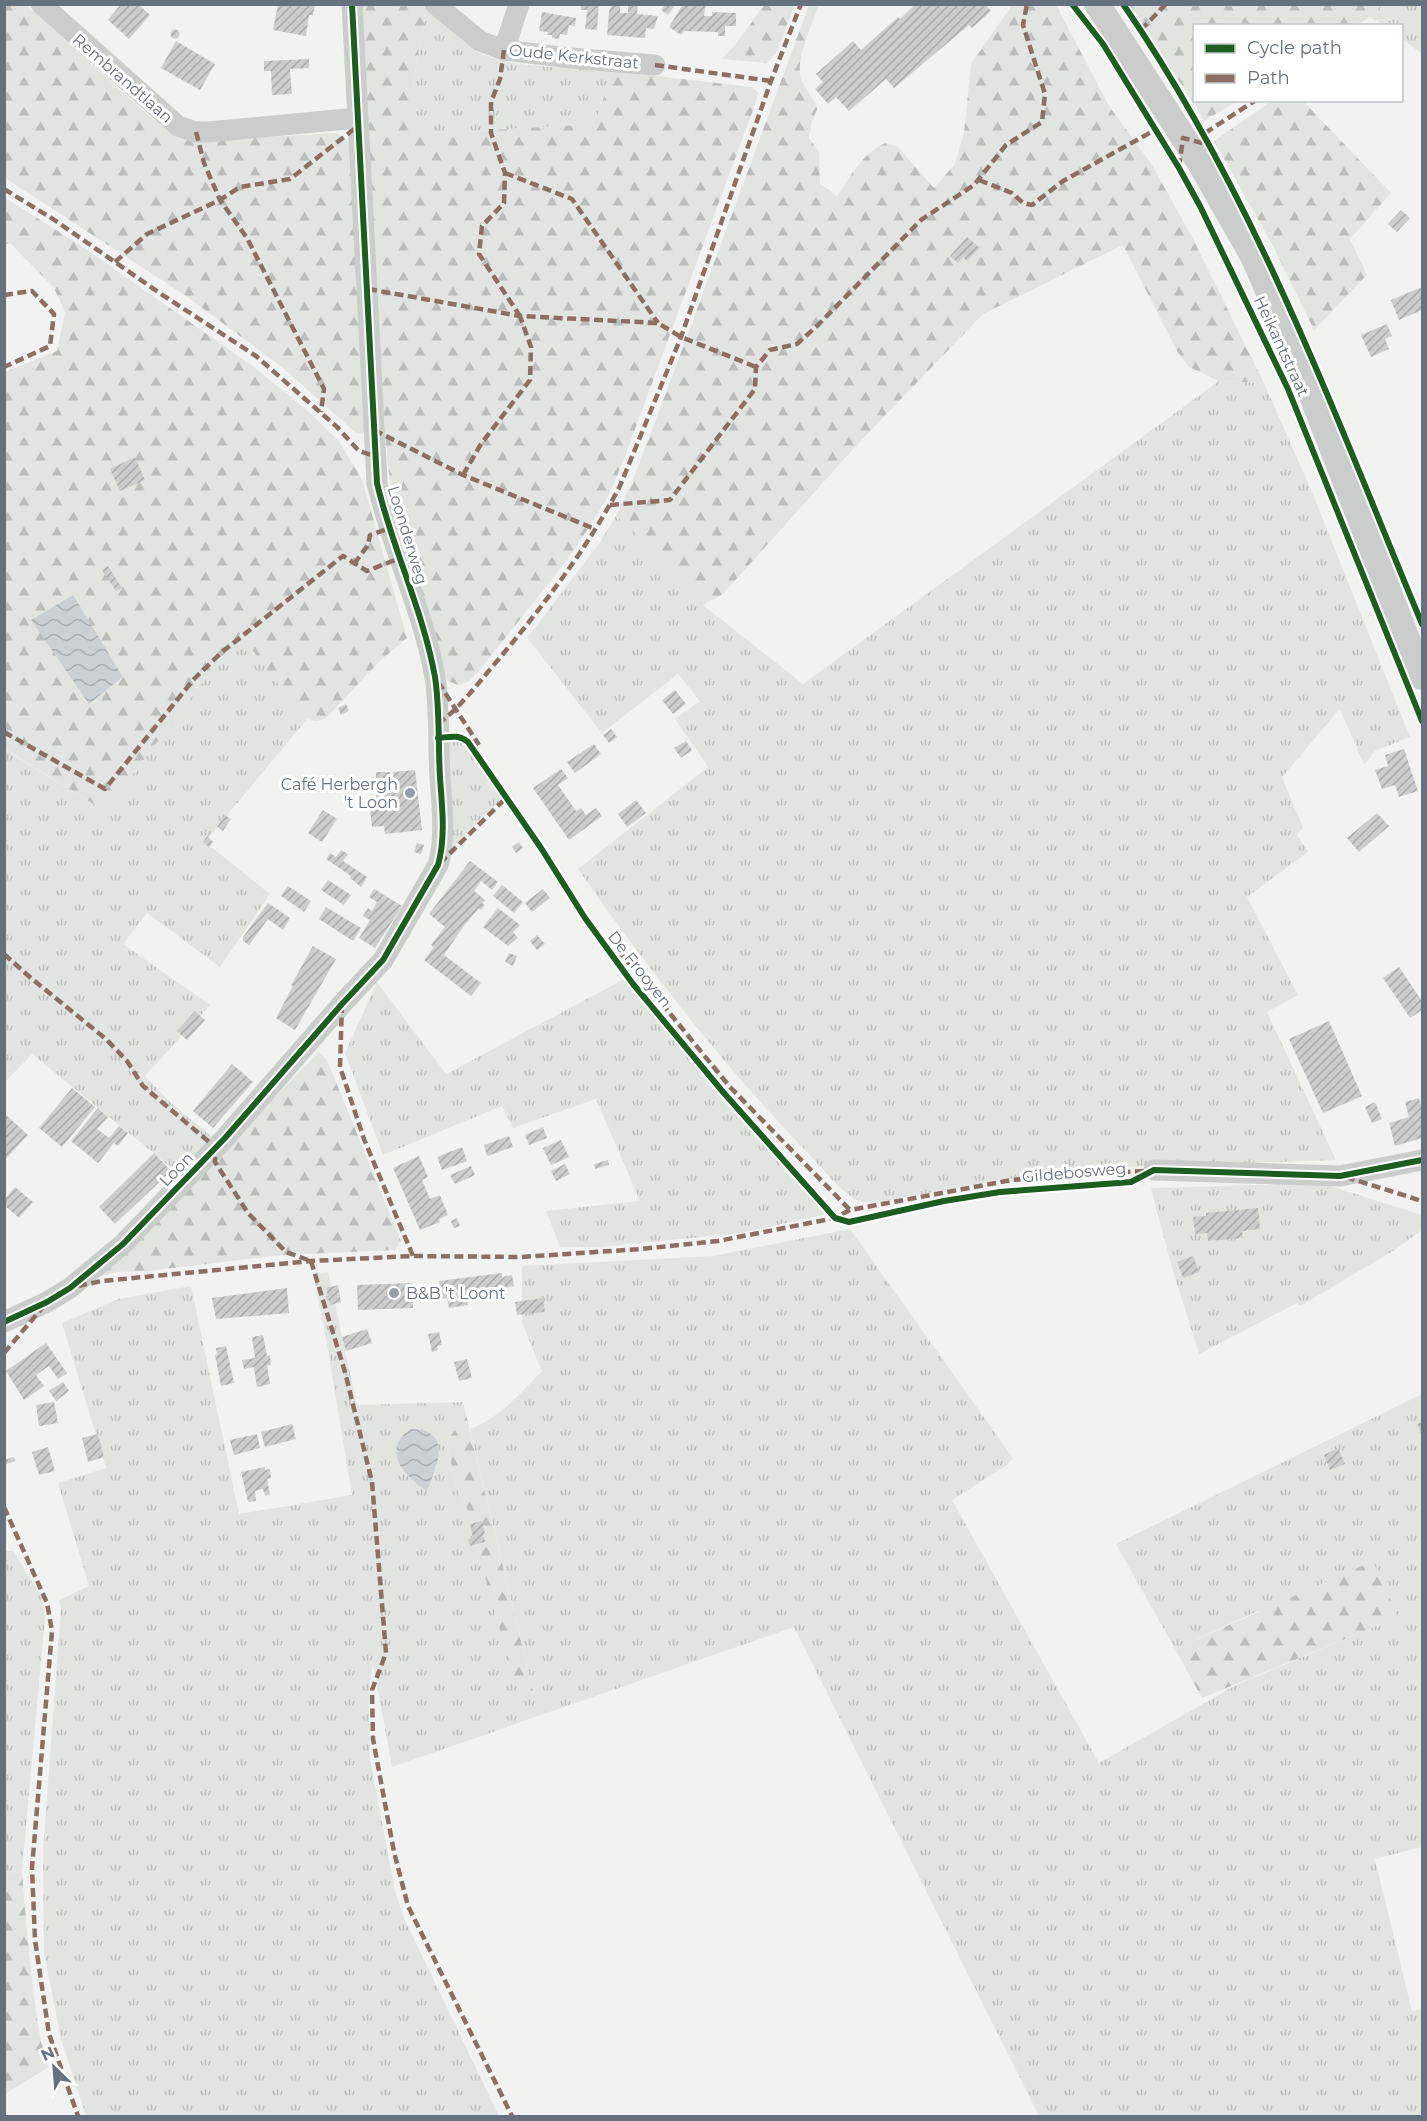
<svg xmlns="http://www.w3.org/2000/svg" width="1427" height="2121" font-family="Montserrat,sans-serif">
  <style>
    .grass { fill: url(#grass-tufts); fill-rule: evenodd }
    .forest { fill: url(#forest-firs); fill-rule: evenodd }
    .water { fill: url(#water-waves) }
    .building { fill: url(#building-hatch) }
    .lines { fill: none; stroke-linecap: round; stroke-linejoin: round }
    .minor { stroke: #cbcccc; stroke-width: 21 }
    .tertiary { stroke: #cbcccc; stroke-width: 26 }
    .quiet { stroke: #8d6e63; stroke-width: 4.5; stroke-dasharray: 9 4.5; stroke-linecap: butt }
    .cycleway-casing { stroke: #fff; stroke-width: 10 }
    .cycleway { stroke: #1b5e20; stroke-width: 6 }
    .poi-dot { fill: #969ea7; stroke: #fff; stroke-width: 2 }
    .labels { text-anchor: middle; stroke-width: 6; stroke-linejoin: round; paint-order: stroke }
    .street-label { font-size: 16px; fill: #65717f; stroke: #fff }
    .poi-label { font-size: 16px; fill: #65717f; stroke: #fff; text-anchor: end }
  </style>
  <defs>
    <pattern id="grass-tufts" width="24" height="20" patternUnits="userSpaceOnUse" patternTransform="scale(1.5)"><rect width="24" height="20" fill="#e2e5df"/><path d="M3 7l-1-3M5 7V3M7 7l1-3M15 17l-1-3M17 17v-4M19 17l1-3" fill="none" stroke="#bbbeba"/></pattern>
    <pattern id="forest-firs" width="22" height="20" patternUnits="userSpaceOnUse" patternTransform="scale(1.5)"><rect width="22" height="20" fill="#e2e5df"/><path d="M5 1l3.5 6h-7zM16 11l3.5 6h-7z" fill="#bbbeba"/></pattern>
    <pattern id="water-waves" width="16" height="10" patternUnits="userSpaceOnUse" patternTransform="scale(1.5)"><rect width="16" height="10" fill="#cad1d4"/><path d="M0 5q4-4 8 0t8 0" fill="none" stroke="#a8aeb1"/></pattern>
    <pattern id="building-hatch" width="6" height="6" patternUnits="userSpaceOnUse" patternTransform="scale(1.5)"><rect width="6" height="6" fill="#cccdcd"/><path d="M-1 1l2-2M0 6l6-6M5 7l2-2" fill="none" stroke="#a9abac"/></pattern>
  </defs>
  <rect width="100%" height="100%" fill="#f2f3f1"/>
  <g class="grass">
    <polygon points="1382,4 1422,5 1422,54 1402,39 1402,26 1384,25 1370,17"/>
    <path d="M427,8C443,22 459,39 476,51C502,68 579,68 612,71L597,118L591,122L577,125L443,133C434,132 422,134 416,125C405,108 423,30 427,8Z"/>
    <path d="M1219,381L1264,383L1312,492L1410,737L1375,751L1364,765L1340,709L1282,777L1303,828L1297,835L1308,852L1247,897L1298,995L1267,1012L1336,1160L1064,1169L878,1202C872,1202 862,1203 856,1200C841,1192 814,1159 801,1146C719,1060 646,966 578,869L708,767L675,719L700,701L678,674L602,733L527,638L598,545L616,516L630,527L703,605L803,684Z"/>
    <polygon points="240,634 307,719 205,842 270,894 220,967 147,913 123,944 210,1005 145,1076 170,1102 212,1137 178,1173 32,1054 5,1082 4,749 98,807 115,797"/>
    <polygon points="455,740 462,741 487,773 503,798 446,853 446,744"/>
    <polygon points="632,975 827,1214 741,1233 601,1247 560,1247 546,1211 640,1201 596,1099 513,1128 502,1106 383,1155 345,1053 377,982 446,1074"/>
    <polygon points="1321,1183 1422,1215 1422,1230 1393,1251 1300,1306 1297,1303 1199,1354 1171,1264 1151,1188"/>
    <path d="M850,1229L1013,1458L1007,1465L952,1500L1099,1763L1236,1685L1397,1617L1258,1611L1175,1649L1116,1544L1422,1394V1847L1375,1859L1412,2011L1422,2009V2116H1039L794,1627L392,1767L373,1663L369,1690L370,1759L395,1891L404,1918L499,2116H86L61,2039L44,1953L43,1851L58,1649L61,1609L59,1600L89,1586L58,1483L106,1468L62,1323L118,1299L191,1286L239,1514L352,1495L327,1344L313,1273L328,1272L357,1405L463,1402L466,1414L447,1441L456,1487L469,1512L533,1691L470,1429C498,1419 522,1392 542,1371L522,1323V1266L713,1256ZM411,1429L437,1466L426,1491C404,1477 380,1449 411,1429Z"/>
    <polygon points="5,1551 13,1551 42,1597 45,1618 22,1871 5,1876"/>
  </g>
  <g class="forest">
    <path d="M764,4L795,5L776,54L766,63L722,59C738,43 751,24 764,4Z"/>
    <polygon points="4,5 26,5 149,116 172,133 207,140 337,133 351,144 366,431 362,434 356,433 283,368 186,296 5,178"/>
    <path d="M357,5H423L427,8C422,37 406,99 416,125L426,132L443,133L577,125L591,122L597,118L612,71L752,87L758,93L756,102L624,459L609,495L590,526L565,563L478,672L468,682L458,685L448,681L444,675L395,515L387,459Z"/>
    <path d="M809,5H819C813,22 795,61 801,78C804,88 813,98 818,107L812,121L809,138L819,152L820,184L837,196C851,176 863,152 886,143L898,147L934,188L955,164L964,132L971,64L1012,5H1056L1109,106L1152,165L1192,237L1264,383L1219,381L1189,367L1177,351L1123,245L983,314L855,447L722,595L703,605L630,527L616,516L632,482L667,390Z"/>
    <polygon points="1128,5 1382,5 1370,17 1357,25 1194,26 1194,100 1237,101 1204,121 1196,106"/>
    <polygon points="1272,101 1303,101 1391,193 1350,239 1367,275 1314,330 1273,246 1214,141"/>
    <path d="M4,197L86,249L254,367L310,413L338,440L362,479L407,638L381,660L326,718C317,723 311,722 303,716L240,634L115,797L107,806L98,807L5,749V372L57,351L65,312L54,288L10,243L5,244ZM31,619L123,678L89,703Z"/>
    <polygon points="319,1052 327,1060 401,1241 395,1250 282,1255 148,1271 117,1272 95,1278"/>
    <polygon points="466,1414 533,1691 520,1696 492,1604 469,1512 456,1487 447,1441"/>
    <polygon points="1373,1561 1398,1617 1202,1698 1175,1649"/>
    <path d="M22,1871C25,1909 28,1948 33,1986C36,2013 39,2042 49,2067L5,2094V1876Z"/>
  </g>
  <g class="water">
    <polygon points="73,595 123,677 89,704 31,620"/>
    <path d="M411,1429C454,1430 437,1466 427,1491C404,1477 380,1449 411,1429Z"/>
  </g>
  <g class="building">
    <polygon points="121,4 138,4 150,15 129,39 108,20"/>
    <polygon points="278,4 315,4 313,15 309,15 306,36 273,30"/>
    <polygon points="581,4 599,4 597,30 585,29 587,10 581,10"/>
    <polygon points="612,4 620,4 620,13 628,13 628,4 638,4 637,14 658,16 654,29 646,28 645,38 607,35 609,12"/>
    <polygon points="666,4 676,4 668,15 661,10"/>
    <polygon points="683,4 706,4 704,16 712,16 712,12 736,13 736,26 725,26 725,36 718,36 718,32 684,31 681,35 669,27"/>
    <polygon points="916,4 985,4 991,11 972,28 969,25 894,88 886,79 849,111 836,97 828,104 815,89 823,82 816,74 853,41 861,50 898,17 900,19"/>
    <polygon points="542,12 576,18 575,26 569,25 567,35 560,34 559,39 552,38 552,35 547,35 548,32 539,31"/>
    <circle cx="175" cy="34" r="4.5"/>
    <polygon points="176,41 215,64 200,90 161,68"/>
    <polygon points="309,59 309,68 290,69 292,94 272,95 271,71 264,71 264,61"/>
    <polygon points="1401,210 1410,218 1397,232 1388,224"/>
    <polygon points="967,237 980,248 967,261 963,257 958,263 950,256"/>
    <polygon points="1422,287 1422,310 1399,320 1391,300"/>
    <polygon points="1387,324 1392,336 1385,339 1389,349 1371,357 1361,335"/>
    <polygon points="135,457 145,480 120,491 110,469"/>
    <polygon points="108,566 122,588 116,591 102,570"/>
    <polygon points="675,690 686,704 673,714 662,700"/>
    <polygon points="346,704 349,711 341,715 338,708"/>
    <polygon points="611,729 617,737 609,743 603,735"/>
    <polygon points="686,741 692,750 681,758 674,748"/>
    <polygon points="594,744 601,754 575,773 567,762"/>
    <polygon points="1404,749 1418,791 1399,797 1395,785 1382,789 1375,770 1388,766 1385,755"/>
    <polygon points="561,769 568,778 558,785 576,811 581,808 586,815 596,808 602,816 569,840 533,788"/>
    <polygon points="415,770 422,830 385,834 384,826 372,827 370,810 397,807 397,801 376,801 376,772 390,772 390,789 395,789 393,772"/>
    <polygon points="636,800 646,813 627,827 618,814"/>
    <polygon points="323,810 337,819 322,842 308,833"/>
    <polygon points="1377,813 1389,826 1359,852 1347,838"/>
    <polygon points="225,815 231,819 223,831 217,827"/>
    <polygon points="207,836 213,842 209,847 203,842"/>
    <polygon points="519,842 523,848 516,853 512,847"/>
    <polygon points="417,843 424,845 421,854 414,852"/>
    <polygon points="341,850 348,854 343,861 367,877 361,887 350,878 351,876 326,859 330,853 336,857"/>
    <polygon points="470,861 498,882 492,890 481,881 474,891 485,900 482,903 485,905 481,910 479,908 463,927 444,955 481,983 471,996 424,960 434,947 431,945 445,927 429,914"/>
    <polygon points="328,880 351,895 344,905 321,890"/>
    <polygon points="502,885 523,902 514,913 493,896"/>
    <polygon points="288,886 311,901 304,912 281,896"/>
    <polygon points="374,889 402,906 375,948 359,938 370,920 363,916 368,908 372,911 377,902 369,897"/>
    <polygon points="543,889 550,898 532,912 525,903"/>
    <polygon points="268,903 290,918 283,930 268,919 249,945 243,941 243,937"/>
    <polygon points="326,907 361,928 353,941 319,919"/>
    <polygon points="498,908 520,925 513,932 518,938 508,946 483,927"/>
    <polygon points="537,935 545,944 537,950 530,941"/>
    <polygon points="313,946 336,959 295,1030 276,1018 293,986 291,985"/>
    <polygon points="509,953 517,956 513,966 505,962"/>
    <polygon points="1399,967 1422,1001 1422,1010 1410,1018 1383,978"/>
    <polygon points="195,1011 205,1020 187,1040 177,1031"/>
    <polygon points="1329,1021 1362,1096 1323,1113 1289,1039"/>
    <polygon points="232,1064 253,1082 213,1128 193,1111"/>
    <polygon points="72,1088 95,1107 62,1147 39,1128"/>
    <polygon points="1419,1098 1422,1110 1422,1138 1395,1146 1389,1123 1409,1117 1405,1102"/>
    <polygon points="1375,1102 1382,1119 1372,1123 1365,1107"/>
    <polygon points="98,1108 108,1117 97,1129 109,1138 119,1126 128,1133 118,1146 114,1143 98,1163 71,1141"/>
    <polygon points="4,1113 28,1135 4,1161"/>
    <polygon points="543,1127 547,1138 529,1145 525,1135"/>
    <polygon points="509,1136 513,1147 487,1156 484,1145"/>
    <polygon points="561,1140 569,1157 551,1165 543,1148"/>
    <polygon points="462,1147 467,1161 442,1170 437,1157"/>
    <polygon points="154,1153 171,1171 115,1224 99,1207"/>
    <polygon points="419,1156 428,1177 422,1180 430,1199 440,1195 448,1215 439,1219 440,1222 420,1230 393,1168"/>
    <polygon points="608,1160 609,1165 595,1169 594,1164"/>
    <polygon points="565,1164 570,1174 556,1181 551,1171"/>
    <polygon points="471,1166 475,1175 455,1184 450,1175"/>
    <polygon points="15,1187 33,1202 19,1218 4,1205 4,1200"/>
    <polygon points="1258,1208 1260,1229 1242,1231 1243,1238 1208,1241 1207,1233 1195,1234 1193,1217 1206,1216 1206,1213"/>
    <polygon points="457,1218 460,1226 454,1228 451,1221"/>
    <polygon points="1193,1256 1199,1272 1183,1278 1177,1262"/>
    <polygon points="502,1273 502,1277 512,1275 514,1286 505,1288 506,1295 468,1301 468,1305 449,1308 447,1298 442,1299 439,1281"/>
    <polygon points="412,1283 413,1308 358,1310 357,1285"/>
    <polygon points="338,1285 341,1302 330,1305 326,1288"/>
    <polygon points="287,1288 289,1313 216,1319 212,1298"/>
    <polygon points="543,1298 545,1312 517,1315 515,1302"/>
    <polygon points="367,1329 372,1343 346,1351 342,1337"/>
    <polygon points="439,1332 442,1345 437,1346 438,1350 432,1352 428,1334"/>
    <polygon points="263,1335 267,1356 270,1355 271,1365 267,1365 270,1384 257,1387 254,1367 244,1369 242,1360 255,1358 252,1337"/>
    <polygon points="46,1343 67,1373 58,1379 49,1366 36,1375 44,1386 24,1400 6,1371"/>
    <polygon points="226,1346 234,1383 221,1386 215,1355 217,1355 216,1348"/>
    <polygon points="467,1359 472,1378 459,1381 454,1362"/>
    <polygon points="63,1382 69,1391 56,1401 49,1391"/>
    <polygon points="54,1402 58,1423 39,1426 36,1405"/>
    <polygon points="1422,1422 1422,1436 1417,1424"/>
    <polygon points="292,1424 296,1439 265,1447 261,1432"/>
    <polygon points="98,1434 104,1457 88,1462 82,1438"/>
    <polygon points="257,1434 260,1448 234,1455 230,1440"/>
    <polygon points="48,1447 55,1471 39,1475 32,1452"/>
    <polygon points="1338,1448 1345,1464 1330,1470 1324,1455"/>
    <polygon points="14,1457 15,1461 4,1465 4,1460"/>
    <polygon points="265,1467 265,1470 270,1469 271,1478 267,1479 270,1494 265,1496 263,1489 255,1491 256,1501 248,1502 241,1472"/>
    <polygon points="482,1521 485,1534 483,1534 485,1542 470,1546 468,1539 473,1538 470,1524"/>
  </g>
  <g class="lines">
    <g class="minor">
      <polyline points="41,4 178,126 196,132 208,132 357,118"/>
      <polyline points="435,4 480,41 504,50 570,58 655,65"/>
      <polyline points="504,50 519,4"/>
      <polyline points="1154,1170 1340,1176 1422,1160"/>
      <path d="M4,1322L47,1302L70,1288L123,1244L225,1138L342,1004L383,960L438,865C446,837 442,806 440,778C438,745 440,709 435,677C423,610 392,548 377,483L352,4"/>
    </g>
    <polyline class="tertiary" points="1097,4 1200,163 1253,256 1295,353 1422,677"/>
    <g class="quiet">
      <polyline points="1141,30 1166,4"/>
      <polyline points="504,50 500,79 491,102 491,133 505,173 504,203 482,226 479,254 520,316"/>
      <polyline points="655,65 771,81"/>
      <polyline points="196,132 204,163 220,200 247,238 324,389 321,412"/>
      <polyline points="1205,133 1256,100"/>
      <polyline points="1179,167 1183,138 1210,145"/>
      <polyline points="505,173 572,199 658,323"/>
      <polyline points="979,180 1012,193 1023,203 1032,205 1063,181 1155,130"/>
      <polyline points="4,189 53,219 161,294 256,356 337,427 359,451 375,456"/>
      <polyline points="115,262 147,234 220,200 240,187 290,179 358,126"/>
      <polyline points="368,289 520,316"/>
      <polyline points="4,295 32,291 54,314 50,346 4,367"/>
      <polyline points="374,430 463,475 595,529"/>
      <polyline points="463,475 481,444 530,380 531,347 520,316 658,323 681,337 756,367"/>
      <polyline points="610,505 670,500 755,389 756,367 770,350 797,344 818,325 921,220 974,185 1006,145 1042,122 1045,94 1023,25 1027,4"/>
      <polyline points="354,564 368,545 370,535 390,528"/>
      <polyline points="438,682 479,745"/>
      <path d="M438,724C462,706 478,683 498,660C543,606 587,549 620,486L681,337L771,81L801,4"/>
      <polyline points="4,732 105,789 194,679 222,652 343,556 367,571 400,558"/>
      <polyline points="440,863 509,795"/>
      <polyline points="619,951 730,1087 850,1210"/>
      <polyline points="4,954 32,979 106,1039 127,1061 143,1086 215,1147 215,1162 248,1213 286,1252 308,1260"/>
      <polyline points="342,1004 340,1067 364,1139 413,1256"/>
      <polyline points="1346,1177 1422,1201"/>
      <polyline points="311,1261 345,1372 372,1482 386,1653 372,1690 373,1739 394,1852 408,1906 512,2116"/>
      <polyline points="78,1286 102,1281 311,1261 413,1256 521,1257 641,1249 718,1241 835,1218 850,1210 1012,1180 1065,1175 1145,1171"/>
      <polyline points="4,1353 43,1307"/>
      <polyline points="4,1507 47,1603 52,1631 32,1868 35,1940 49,2034 78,2116"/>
    </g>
    <defs>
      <g id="cycleway">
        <polyline points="1072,4 1103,44 1179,168 1200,206 1288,389 1422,721"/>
        <path d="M1123,4C1254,194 1334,413 1422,624"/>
        <path d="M438,738C450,737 459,734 468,742L541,848L585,918L633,984L723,1092L835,1218L849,1222L944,1201L1000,1192L1131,1182L1154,1170L1340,1176L1422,1160"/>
        <path d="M4,1322L47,1302L70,1288L123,1244L225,1138L342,1004L383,960L438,865C446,837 442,806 440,778C438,745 440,709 435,677C423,610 392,548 377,483L352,4"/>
      </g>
    </defs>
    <use href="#cycleway" class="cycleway-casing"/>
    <use href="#cycleway" class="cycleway"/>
  </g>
  <g class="poi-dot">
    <circle cx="410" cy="793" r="6"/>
    <circle cx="394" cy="1293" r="6"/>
  </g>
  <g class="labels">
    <g class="street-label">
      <text transform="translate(574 56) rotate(6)" y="6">Oude Kerkstraat</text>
      <text transform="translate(123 78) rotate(41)" y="6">Rembrandtlaan</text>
      <text transform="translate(1282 346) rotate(65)" y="6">Heikantstraat</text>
      <text transform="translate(408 535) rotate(73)" y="6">Loonderweg</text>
      <text transform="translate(640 969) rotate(52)" y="6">De Frooyen</text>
      <text transform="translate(176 1169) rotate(-46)" y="6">Loon</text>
      <text transform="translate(1074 1172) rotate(-5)" y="6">Gildebosweg</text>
    </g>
    <g class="poi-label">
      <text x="398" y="790">Café Herbergh<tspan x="398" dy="18">'t Loon</tspan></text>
      <text x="406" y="1299" text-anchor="start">B&amp;B 't Loont</text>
    </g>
  </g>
  <rect width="1427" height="2121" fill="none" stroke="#65717f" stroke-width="12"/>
  <rect x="1193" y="24" width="210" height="78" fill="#ffffff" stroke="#c1c6cc" stroke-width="1.5"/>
  <rect x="1205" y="44" width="30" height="9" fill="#1b5e20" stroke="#c1c6cc" stroke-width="1.5"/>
  <text x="1247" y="54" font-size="18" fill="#65717f">Cycle path</text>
  <rect x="1205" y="74" width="30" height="9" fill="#8d6e63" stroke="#c1c6cc" stroke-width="1.5"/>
  <text x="1247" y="84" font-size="18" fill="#65717f">Path</text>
  <g transform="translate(54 2067) rotate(335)" stroke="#ffffff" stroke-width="4.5" paint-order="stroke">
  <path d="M0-4.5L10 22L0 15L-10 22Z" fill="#65717f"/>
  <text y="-9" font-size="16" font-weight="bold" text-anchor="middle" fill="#65717f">N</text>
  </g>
</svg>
